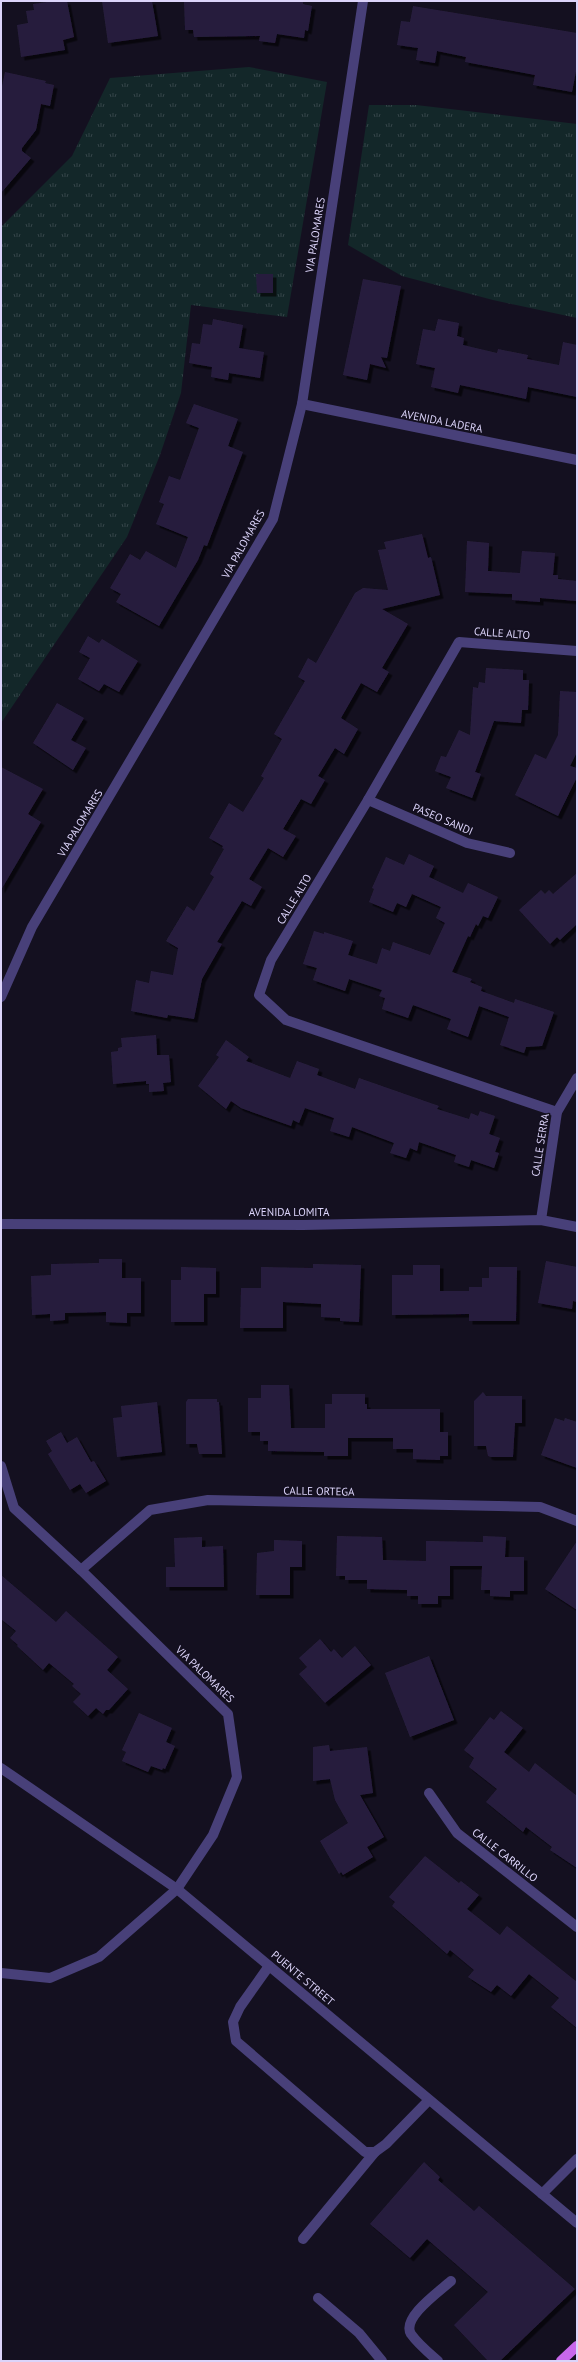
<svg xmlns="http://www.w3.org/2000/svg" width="578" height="2362" font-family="'PT Sans',sans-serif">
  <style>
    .grass { fill: url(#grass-tufts) }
    .building { fill: #281e3e; filter: url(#shadow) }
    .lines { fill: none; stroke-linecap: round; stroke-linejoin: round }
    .minor { stroke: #484079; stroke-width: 10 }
    .major { stroke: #c868ec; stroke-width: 10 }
    .labels { text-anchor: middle; stroke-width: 3; stroke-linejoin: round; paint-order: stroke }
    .street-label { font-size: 11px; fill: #dcd4fa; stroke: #141020 }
  </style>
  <defs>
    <pattern id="grass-tufts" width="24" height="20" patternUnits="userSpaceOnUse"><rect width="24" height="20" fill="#132729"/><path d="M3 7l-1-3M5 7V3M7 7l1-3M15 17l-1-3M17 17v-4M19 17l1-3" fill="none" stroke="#354549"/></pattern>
    <filter id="shadow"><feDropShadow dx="3.5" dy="3.5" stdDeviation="0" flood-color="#0009"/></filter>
  </defs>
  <rect width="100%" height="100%" fill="#141020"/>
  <g class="grass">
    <polygon points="249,67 327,82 287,317 191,305 181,393 160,455 127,537 1,723 1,227 72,156 110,78"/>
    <polygon points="369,105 416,105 577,124 577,318 493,300 402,276 348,245"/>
  </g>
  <g class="building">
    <polygon points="54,1 67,1 74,37 63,40 65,50 21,57 17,25 28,23 26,11 34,10 33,4"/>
    <polygon points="102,1 152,1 158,36 108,43"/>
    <polygon points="184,1 303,1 303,4 312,6 308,31 305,30 304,38 277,34 275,43 259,41 260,36 194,37 193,30 185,30"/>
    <polygon points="413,6 577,33 577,66 572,92 533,85 535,75 465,62 466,57 437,51 435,63 416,60 418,48 397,45 401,21 410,22"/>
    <polygon points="5,72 46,81 45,83 54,85 50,106 41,104 36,130 22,148 22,151 31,158 1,193 1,91"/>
    <polygon points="256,274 273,274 273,293 257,293"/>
    <polygon points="363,279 401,286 387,358 381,357 386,368 370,364 367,380 343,375"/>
    <polygon points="213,319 243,325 239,348 264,352 260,378 229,373 228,380 211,377 212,367 189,363 192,343 200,344 203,324 212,325"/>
    <polygon points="438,319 459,323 457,336 464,338 463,345 497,353 498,349 528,355 527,359 559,365 563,342 577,345 577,397 528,387 526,399 460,385 458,393 431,387 435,368 416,364 423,329 435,331"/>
    <polygon points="194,404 238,419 228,446 243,452 207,546 204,545 198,560 159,626 116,602 121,594 110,588 130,554 140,560 146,551 176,568 188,537 156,524 164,504 159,502 169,476 180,480 199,428 186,423"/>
    <polygon points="422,534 428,558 431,557 440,595 382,609 408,624 382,668 389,672 377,692 361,683 341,718 358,729 344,754 335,748 318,776 325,780 311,804 301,799 283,829 296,836 283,857 268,848 249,879 262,887 251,906 242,901 217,942 222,944 202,979 194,1019 168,1015 167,1018 131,1011 136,980 149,983 151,971 173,975 178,948 166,941 187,906 194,911 214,877 210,874 224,849 222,848 223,846 209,838 229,803 243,812 264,778 261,776 282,739 274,734 305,681 298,677 308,658 316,663 355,593 363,588 388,590 378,550 386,549 384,542"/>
    <polygon points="467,541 489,543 488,571 520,573 522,551 555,553 553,575 558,575 558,579 577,581 577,601 540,598 540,602 512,600 512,594 465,592"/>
    <polygon points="88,636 99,643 102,639 138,661 119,692 104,684 99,691 78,679 90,658 79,652"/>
    <polygon points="486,668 523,670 523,680 529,680 528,710 522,710 521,723 494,721 475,772 481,774 472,798 446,788 451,777 435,771 441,756 446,757 459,730 470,735 473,687 478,688 479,682 485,683"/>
    <polygon points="560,691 577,692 577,752 570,766 577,768 577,777 558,816 515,795 535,754 546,759 558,735"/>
    <polygon points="57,703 84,718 71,740 86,748 73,770 33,743"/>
    <polygon points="1,767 43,789 28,814 41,822 1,890"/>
    <polygon points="409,854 434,866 429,877 463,893 468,883 498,897 488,918 483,916 478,926 476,924 470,937 468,936 452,972 472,979 470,982 482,987 481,991 514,1003 515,999 554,1012 542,1046 526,1047 524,1053 500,1045 509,1017 479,1006 468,1037 447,1029 451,1019 413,1005 408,1018 382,1009 385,998 379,996 382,990 349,979 345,991 313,980 317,968 303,964 314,931 324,934 324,932 353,941 348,955 377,964 382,948 390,951 393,942 430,955 445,923 436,918 441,907 412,894 406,907 397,903 393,912 369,902 374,889 372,888 386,857 404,865"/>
    <polygon points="577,873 577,924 560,940 557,937 550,944 519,910 541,890 545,894 549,890 553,894"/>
    <polygon points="156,1035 157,1055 169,1055 171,1082 163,1083 164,1091 149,1092 149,1084 146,1084 146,1081 113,1084 111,1052 118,1051 118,1048 122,1047 121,1038"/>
    <polygon points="226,1040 249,1057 246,1061 290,1078 297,1061 319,1069 317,1075 355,1089 359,1078 439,1106 437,1109 469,1119 471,1113 478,1116 480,1111 495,1116 489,1134 500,1138 495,1152 499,1153 494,1168 471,1160 469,1167 454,1162 456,1155 419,1142 417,1151 410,1148 406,1158 390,1153 394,1143 352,1127 349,1137 330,1131 334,1118 305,1108 299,1123 293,1120 291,1126 241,1108 231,1101 226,1109 198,1086 219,1057 216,1055"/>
    <polygon points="99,1259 122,1259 122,1278 141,1278 141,1313 127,1313 127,1323 106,1322 106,1312 65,1313 65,1320 50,1321 50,1314 32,1315 31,1276 51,1275 51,1264 99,1263"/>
    <polygon points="546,1261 577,1267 577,1302 573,1301 572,1309 538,1303"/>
    <polygon points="313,1264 361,1265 359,1322 340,1321 340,1318 321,1317 321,1304 283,1302 283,1328 240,1328 241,1288 261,1288 261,1267 313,1268"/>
    <polygon points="413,1265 440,1265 440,1291 469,1291 469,1287 482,1287 482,1278 489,1278 489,1267 517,1267 516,1321 469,1321 469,1314 392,1315 392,1275 413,1275"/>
    <polygon points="181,1267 216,1268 216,1294 204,1294 204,1322 171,1322 171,1280 181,1280"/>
    <polygon points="261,1385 289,1385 291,1428 325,1428 325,1404 332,1404 332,1394 365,1394 365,1404 367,1404 367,1409 440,1409 440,1432 448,1432 448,1456 440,1456 440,1460 413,1459 413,1449 393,1449 393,1438 348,1438 348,1456 324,1456 324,1452 268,1451 268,1441 260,1441 260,1432 248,1432 248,1398 261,1398"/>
    <polygon points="483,1392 486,1396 522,1396 522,1423 515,1423 513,1457 491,1457 488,1456 486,1446 474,1446 474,1401"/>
    <polygon points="188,1399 217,1399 217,1402 219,1402 222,1454 199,1454 197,1444 186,1444 186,1402"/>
    <polygon points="157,1402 162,1452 117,1457 113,1418 122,1417 121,1406"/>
    <polygon points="555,1418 564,1421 565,1418 577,1422 577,1468 541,1455"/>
    <polygon points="61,1432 67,1443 77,1437 91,1462 94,1461 106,1481 86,1493 80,1484 70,1490 48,1454 52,1451 46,1441"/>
    <polygon points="337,1536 382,1537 383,1560 426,1561 426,1541 483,1542 483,1536 506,1537 505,1557 524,1557 524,1591 510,1591 510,1597 490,1596 490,1590 481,1590 482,1566 450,1566 450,1596 438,1596 438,1604 418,1604 418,1596 407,1596 407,1590 367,1589 367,1580 345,1580 345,1576 336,1576"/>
    <polygon points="202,1537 202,1547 223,1546 224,1587 166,1587 166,1567 175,1567 174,1538"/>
    <polygon points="274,1540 302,1541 302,1567 290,1567 290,1595 256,1595 257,1553 274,1551"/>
    <polygon points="577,1541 577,1610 545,1589"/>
    <polygon points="1,1575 56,1622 66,1611 118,1657 107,1670 128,1689 109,1710 106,1710 103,1714 96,1708 88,1716 73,1702 81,1694 72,1686 74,1684 49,1663 43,1670 17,1646 18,1645 10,1638 16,1631 1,1619"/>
    <polygon points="320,1639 331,1652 334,1649 342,1658 355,1646 371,1665 325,1703 299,1674 307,1667 299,1658"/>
    <polygon points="429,1656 454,1720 410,1737 385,1673"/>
    <polygon points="501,1711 523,1728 504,1752 529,1772 535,1763 577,1796 577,1868 550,1850 552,1847 526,1827 523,1832 486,1802 497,1789 469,1767 474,1758 464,1750 490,1717 494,1720"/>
    <polygon points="139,1713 172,1728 166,1742 175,1746 165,1769 163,1768 162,1770 151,1766 148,1772 122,1761 126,1752 122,1750"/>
    <polygon points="329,1745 330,1751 367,1747 373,1793 360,1795 384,1837 367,1847 373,1857 343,1875 341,1872 339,1874 320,1841 348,1823 335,1800 330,1779 313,1781 313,1747"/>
    <polygon points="425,1856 459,1883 461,1881 479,1895 467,1909 500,1935 507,1926 577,1982 577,2028 551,2007 559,1998 529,1974 511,1996 497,1985 491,1992 468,1977 474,1970 450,1950 447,1954 392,1906 395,1902 389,1897"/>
    <polygon points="424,2162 440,2177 438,2180 474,2211 479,2206 575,2289 500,2361 488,2361 454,2325 488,2292 427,2239 410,2258 370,2224"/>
  </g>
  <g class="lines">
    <g class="minor">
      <polyline points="302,404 577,460"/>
      <polyline points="368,800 467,843 510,853"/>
      <polyline points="1,997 32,927 273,519 302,404 363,1"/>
      <polyline points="557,1112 286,1020 259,995 271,960 368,800 459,642 577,651"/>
      <polyline points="541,1220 557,1112 577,1078"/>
      <polyline points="1,1224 303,1225 541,1220 577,1227"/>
      <polyline points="1,1466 14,1508 81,1570 228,1714 237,1777 213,1835 177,1889 99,1957 50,1978 1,1973"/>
      <polyline points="81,1570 150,1510 208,1500 540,1507 577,1521"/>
      <polyline points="1,1768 177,1889 577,2223"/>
      <polyline points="429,1793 457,1833 577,1927"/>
      <polyline points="269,1966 240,2007 233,2022 236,2041 365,2152 375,2152 386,2144 429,2100"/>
      <polyline points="542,2194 577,2159"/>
      <polyline points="303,2239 375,2152"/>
      <polyline points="318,2298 359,2333 382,2361"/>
      <path d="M438,2361C429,2353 418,2344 411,2334C401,2318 440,2291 451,2281"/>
    </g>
    <polyline class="major" points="561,2361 577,2346"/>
  </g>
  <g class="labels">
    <g class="street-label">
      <text transform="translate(315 235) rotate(-81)" y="4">VIA PALOMARES</text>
      <text transform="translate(442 421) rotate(11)" y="4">AVENIDA LADERA</text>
      <text transform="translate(243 544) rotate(-61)" y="4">VIA PALOMARES</text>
      <text transform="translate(502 633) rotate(4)" y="4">CALLE ALTO</text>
      <text transform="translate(443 819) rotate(23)" y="4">PASEO SANDI</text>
      <text transform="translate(80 823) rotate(-59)" y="4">VIA PALOMARES</text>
      <text transform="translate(294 899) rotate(-59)" y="4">CALLE ALTO</text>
      <text transform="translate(540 1145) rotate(-81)" y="4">CALLE SERRA</text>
      <text x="289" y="1216">AVENIDA LOMITA</text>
      <text transform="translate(319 1491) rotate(1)" y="4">CALLE ORTEGA</text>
      <text transform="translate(205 1674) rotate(44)" y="4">VIA PALOMARES</text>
      <text transform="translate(505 1855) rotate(38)" y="4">CALLE CARRILLO</text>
      <text transform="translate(303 1978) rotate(40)" y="4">PUENTE STREET</text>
    </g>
  </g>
  <rect width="578" height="2362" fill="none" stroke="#dcd4fa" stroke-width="4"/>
</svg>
